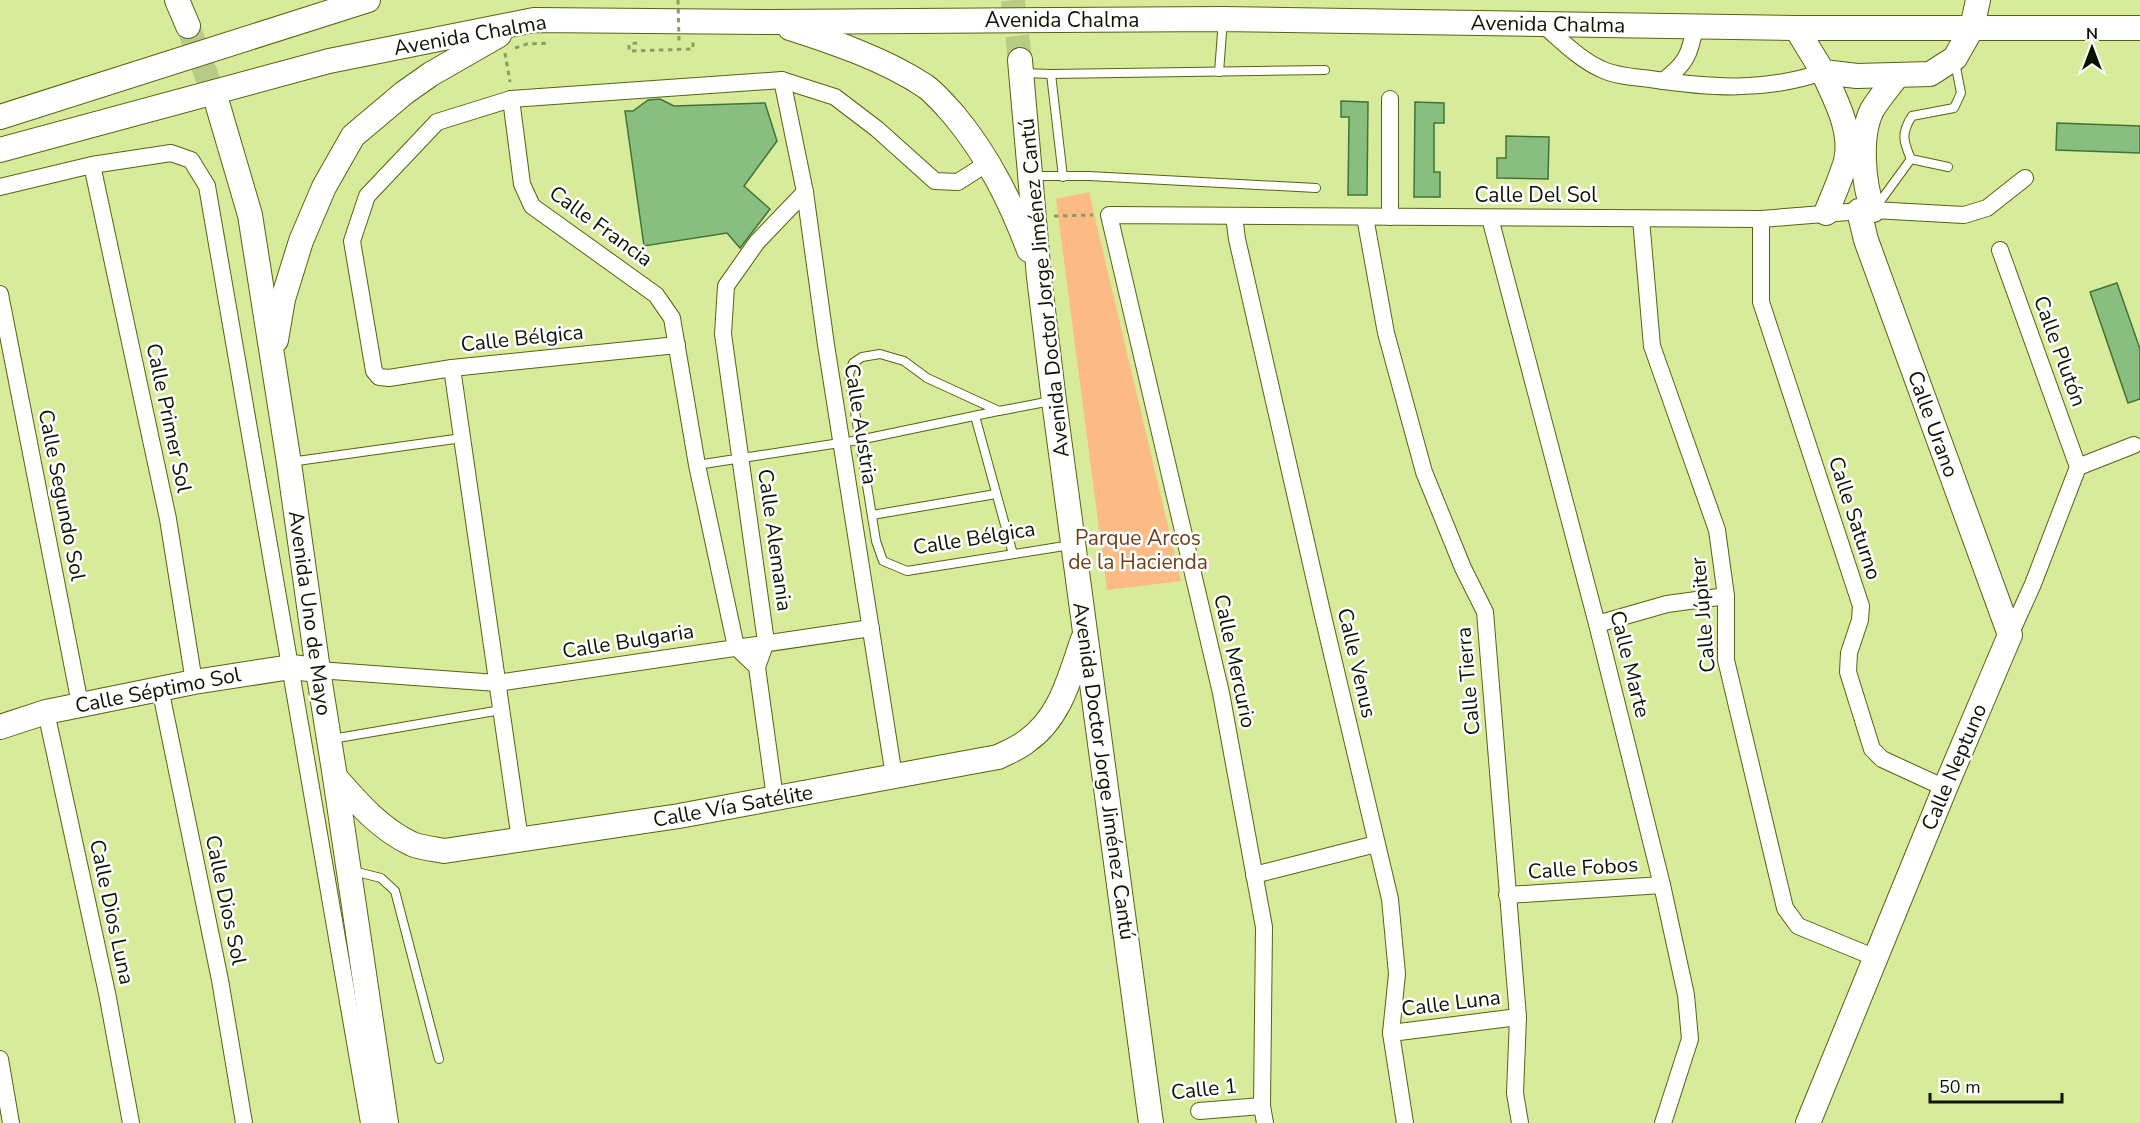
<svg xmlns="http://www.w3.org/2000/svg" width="2140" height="1123" font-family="'Nunito Sans',sans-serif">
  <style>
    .green { fill: #fcbb84 }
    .building { fill: #88be7e; stroke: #427438; stroke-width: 1.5 }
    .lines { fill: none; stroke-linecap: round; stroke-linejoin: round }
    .secondary-tunnel { stroke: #b9cb84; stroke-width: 24; stroke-dasharray: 24 12; stroke-linecap: butt }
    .lane-casing { stroke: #556411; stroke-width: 10 }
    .street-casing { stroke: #556411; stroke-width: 18 }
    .secondary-casing { stroke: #556411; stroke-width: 26 }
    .path { stroke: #8e9c63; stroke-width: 3; stroke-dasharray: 4.5 4.5; stroke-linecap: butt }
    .lane { stroke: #fff; stroke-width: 8 }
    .street { stroke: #fff; stroke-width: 16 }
    .secondary { stroke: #fff; stroke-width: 24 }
    .path-bridge { stroke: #8e9c63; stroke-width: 3; stroke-dasharray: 4.5 4.5; stroke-linecap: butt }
    .labels { text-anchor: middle; stroke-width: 5; stroke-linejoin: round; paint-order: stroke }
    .street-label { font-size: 21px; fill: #0e1300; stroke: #fff }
    .park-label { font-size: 21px; fill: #6c4118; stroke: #fff }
  </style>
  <rect width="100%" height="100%" fill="#d7eb9b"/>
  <polygon class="green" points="1089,192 1181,581 1107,590 1056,199"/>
  <g class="building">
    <polygon points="660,99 674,106 765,103 777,141 744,186 770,209 740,248 727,233 644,246 625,111 633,111 648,100"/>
    <polygon points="1341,101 1368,102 1367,195 1348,195 1349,117 1341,117"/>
    <polygon points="1415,102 1444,103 1444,123 1434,123 1434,172 1440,172 1440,197 1414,197"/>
    <polygon points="2057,123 2140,126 2140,153 2056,150"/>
    <polygon points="1506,136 1549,137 1548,179 1497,178 1497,158 1506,158"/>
    <polygon points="2117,283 2140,349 2140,399 2128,403 2090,292"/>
  </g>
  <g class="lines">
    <g class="secondary-tunnel">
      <polyline points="1013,0 1020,60"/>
      <polyline points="188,26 218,106"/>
    </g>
    <defs>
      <g id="lane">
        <polyline points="1219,72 1223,20"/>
        <polyline points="1024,73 1051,74 1063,177"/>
        <polyline points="1051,74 1325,70"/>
        <path d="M1948,167L1911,159C1903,141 1901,133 1912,116L1954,108L1961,93L1955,62"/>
        <polyline points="1031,176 1089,176 1316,188"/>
        <polyline points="1876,207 1911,159"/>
        <polyline points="1051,401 999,411 927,378 904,361 880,354 862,357 853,363 849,374 876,541 883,561 907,571 1071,545"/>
        <polyline points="975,416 1013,554"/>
        <polyline points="290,462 462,438"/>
        <polyline points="697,465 859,440 998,411"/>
        <polyline points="872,515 996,494"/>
        <polyline points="332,739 501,710"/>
        <polyline points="353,871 381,878 395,891 439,1059"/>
      </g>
      <g id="street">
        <path d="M1542,24C1561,40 1579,59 1601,69C1615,76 1634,77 1650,79C1710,88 1764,92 1823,72"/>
        <polyline points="782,80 805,192 826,345 894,776"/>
        <path d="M1663,81C1686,64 1690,54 1695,27"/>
        <polyline points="511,99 522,184 532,206 656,295 672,318 697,465 736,647 757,667"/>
        <polyline points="92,165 168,519 194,682"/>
        <polyline points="0,187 92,165 171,153 191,160 207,186 369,1123"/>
        <polyline points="1234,216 1237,239 1323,616 1390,899 1397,974 1391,1033 1405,1123"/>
        <polyline points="1365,217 1386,333 1424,472 1463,568 1485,612 1518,1017 1515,1093 1520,1123"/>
        <polyline points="1390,217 1390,99"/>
        <polyline points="1490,218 1597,624 1662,885 1686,995 1690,1039 1663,1123"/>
        <polyline points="1641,219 1652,346 1717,530 1726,596 1726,660 1785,908 1798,926 1876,958"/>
        <polyline points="1761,219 1761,302 1861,606 1860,620 1849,653 1848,672 1872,749 1882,759 1945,788"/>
        <polyline points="2000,250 2078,467"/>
        <polyline points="0,294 80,704"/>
        <polyline points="677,345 452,368 389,378 379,377 374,371 352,241 367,196 437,122 511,99 782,80 835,97 877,129 935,181 958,182 989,162"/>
        <polyline points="452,368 520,840"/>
        <polyline points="1597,624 1667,604 1726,596"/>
        <polyline points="2010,635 2033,584 2078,467 2134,445"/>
        <polyline points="318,670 497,683 871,628"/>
        <polyline points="160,688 220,980 244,1123"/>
        <polyline points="46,712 107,993 131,1123"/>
        <polyline points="775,798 757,667 766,642 723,334 726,286 757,242 805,192"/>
        <polyline points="1254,875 1376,844"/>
        <polyline points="1507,895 1662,885"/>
        <polyline points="1391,1033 1518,1017"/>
        <polyline points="0,1059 11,1123"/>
        <polyline points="1199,1111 1262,1106"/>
        <polyline points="1265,1123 1262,1106 1264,927 1221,693 1109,215 1761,219 1873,210 1964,215 1987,208 2025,178"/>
      </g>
      <g id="secondary">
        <polyline points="177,0 188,26"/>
        <path d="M790,28C834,42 886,60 925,86C935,93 945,105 954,115C988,156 1010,200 1029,250"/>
        <polyline points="1796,28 1823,72 1857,76 1930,74 1955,58 1972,28 1978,0"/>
        <polyline points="1020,60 1039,277 1054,401 1151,1123"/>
        <path d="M1823,72C1835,99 1853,130 1846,161C1841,178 1833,196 1826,213"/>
        <polyline points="218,106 250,215 289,463 318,670 335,777 386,1123"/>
        <polyline points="0,117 368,0"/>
        <polyline points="0,150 329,61 534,20 771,22 1223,19 1796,28 2140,28"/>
        <path d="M1873,210C1863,183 1859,136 1872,110C1879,98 1889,87 1897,76"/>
        <polyline points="276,340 283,299 301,241 324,187 353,136 404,93 431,74 499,35"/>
        <polyline points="0,727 46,712 194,682 291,667 318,670"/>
        <path d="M335,777C358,803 380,829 412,844C422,848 434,849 444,851L679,816L998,757C1008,752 1019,748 1027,741C1061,717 1070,676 1083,639"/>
        <polyline points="1808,1123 1945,788 2010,635 1866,240 1859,211"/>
      </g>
    </defs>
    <use href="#lane" class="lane-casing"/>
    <use href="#street" class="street-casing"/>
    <use href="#secondary" class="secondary-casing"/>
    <g class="path">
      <polyline points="637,43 629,44 629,51 693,49 693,41"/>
      <polyline points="515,48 527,44 550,43"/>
      <polyline points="505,53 510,82"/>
      <polyline points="1054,216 1093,215"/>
    </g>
    <use href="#lane" class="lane"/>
    <use href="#street" class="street"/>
    <use href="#secondary" class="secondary"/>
    <polyline class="path-bridge" points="678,0 679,41"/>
  </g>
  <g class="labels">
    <g class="street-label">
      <text x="1062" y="27">Avenida Chalma</text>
      <text transform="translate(1548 24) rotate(1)" y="7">Avenida Chalma</text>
      <text transform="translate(470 35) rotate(-10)" y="7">Avenida Chalma</text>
      <text x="1536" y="202">Calle Del Sol</text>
      <text transform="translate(601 226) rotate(36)" y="7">Calle Francia</text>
      <text transform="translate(1044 288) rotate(-96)" y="7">Avenida Doctor Jorge Jiménez Cantú</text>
      <text transform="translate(522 338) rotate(-6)" y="7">Calle Bélgica</text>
      <text transform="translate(2060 351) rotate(70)" y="7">Calle Plutón</text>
      <text transform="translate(169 418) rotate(78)" y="7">Calle Primer Sol</text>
      <text transform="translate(861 424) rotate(81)" y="7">Calle Austria</text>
      <text transform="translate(1933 424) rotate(70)" y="7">Calle Urano</text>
      <text transform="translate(62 495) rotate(79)" y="7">Calle Segundo Sol</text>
      <text transform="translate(1855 518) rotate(72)" y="7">Calle Saturno</text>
      <text transform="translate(974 538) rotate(-9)" y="7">Calle Bélgica</text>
      <text transform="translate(775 540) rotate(82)" y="7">Calle Alemania</text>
      <text transform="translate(310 613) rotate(82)" y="7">Avenida Uno de Mayo</text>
      <text transform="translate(1703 615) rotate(-95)" y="7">Calle Júpiter</text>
      <text transform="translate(628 641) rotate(-9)" y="7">Calle Bulgaria</text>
      <text transform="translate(1235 661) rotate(78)" y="7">Calle Mercurio</text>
      <text transform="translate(1357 663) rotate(77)" y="7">Calle Venus</text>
      <text transform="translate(1630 664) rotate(76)" y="7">Calle Marte</text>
      <text transform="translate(1468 681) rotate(-95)" y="7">Calle Tierra</text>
      <text transform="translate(158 690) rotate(-11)" y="7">Calle Séptimo Sol</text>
      <text transform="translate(1954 767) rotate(-67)" y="7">Calle Neptuno</text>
      <text transform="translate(1104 771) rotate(82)" y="7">Avenida Doctor Jorge Jiménez Cantú</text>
      <text transform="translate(733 806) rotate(-10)" y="7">Calle Vía Satélite</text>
      <text transform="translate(1583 868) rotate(-4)" y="7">Calle Fobos</text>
      <text transform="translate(226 900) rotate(78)" y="7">Calle Dios Sol</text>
      <text transform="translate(112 912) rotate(78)" y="7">Calle Dios Luna</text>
      <text transform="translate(1451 1003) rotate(-7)" y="7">Calle Luna</text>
      <text transform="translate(1204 1089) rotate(-6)" y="7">Calle 1</text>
    </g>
    <g class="park-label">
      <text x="1138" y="545">Parque Arcos<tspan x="1138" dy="24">de la Hacienda</tspan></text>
    </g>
  </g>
  <g transform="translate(2092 48)" stroke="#ffffff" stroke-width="4.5" paint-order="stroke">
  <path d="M0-4.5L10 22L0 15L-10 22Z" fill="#0e1300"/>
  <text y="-9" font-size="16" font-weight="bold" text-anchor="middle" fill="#0e1300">N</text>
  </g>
  <path d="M1930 1093v9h132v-9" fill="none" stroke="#0e1300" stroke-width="3"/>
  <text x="1939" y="1093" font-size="18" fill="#0e1300" stroke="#ffffff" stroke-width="4.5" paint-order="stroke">50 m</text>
</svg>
